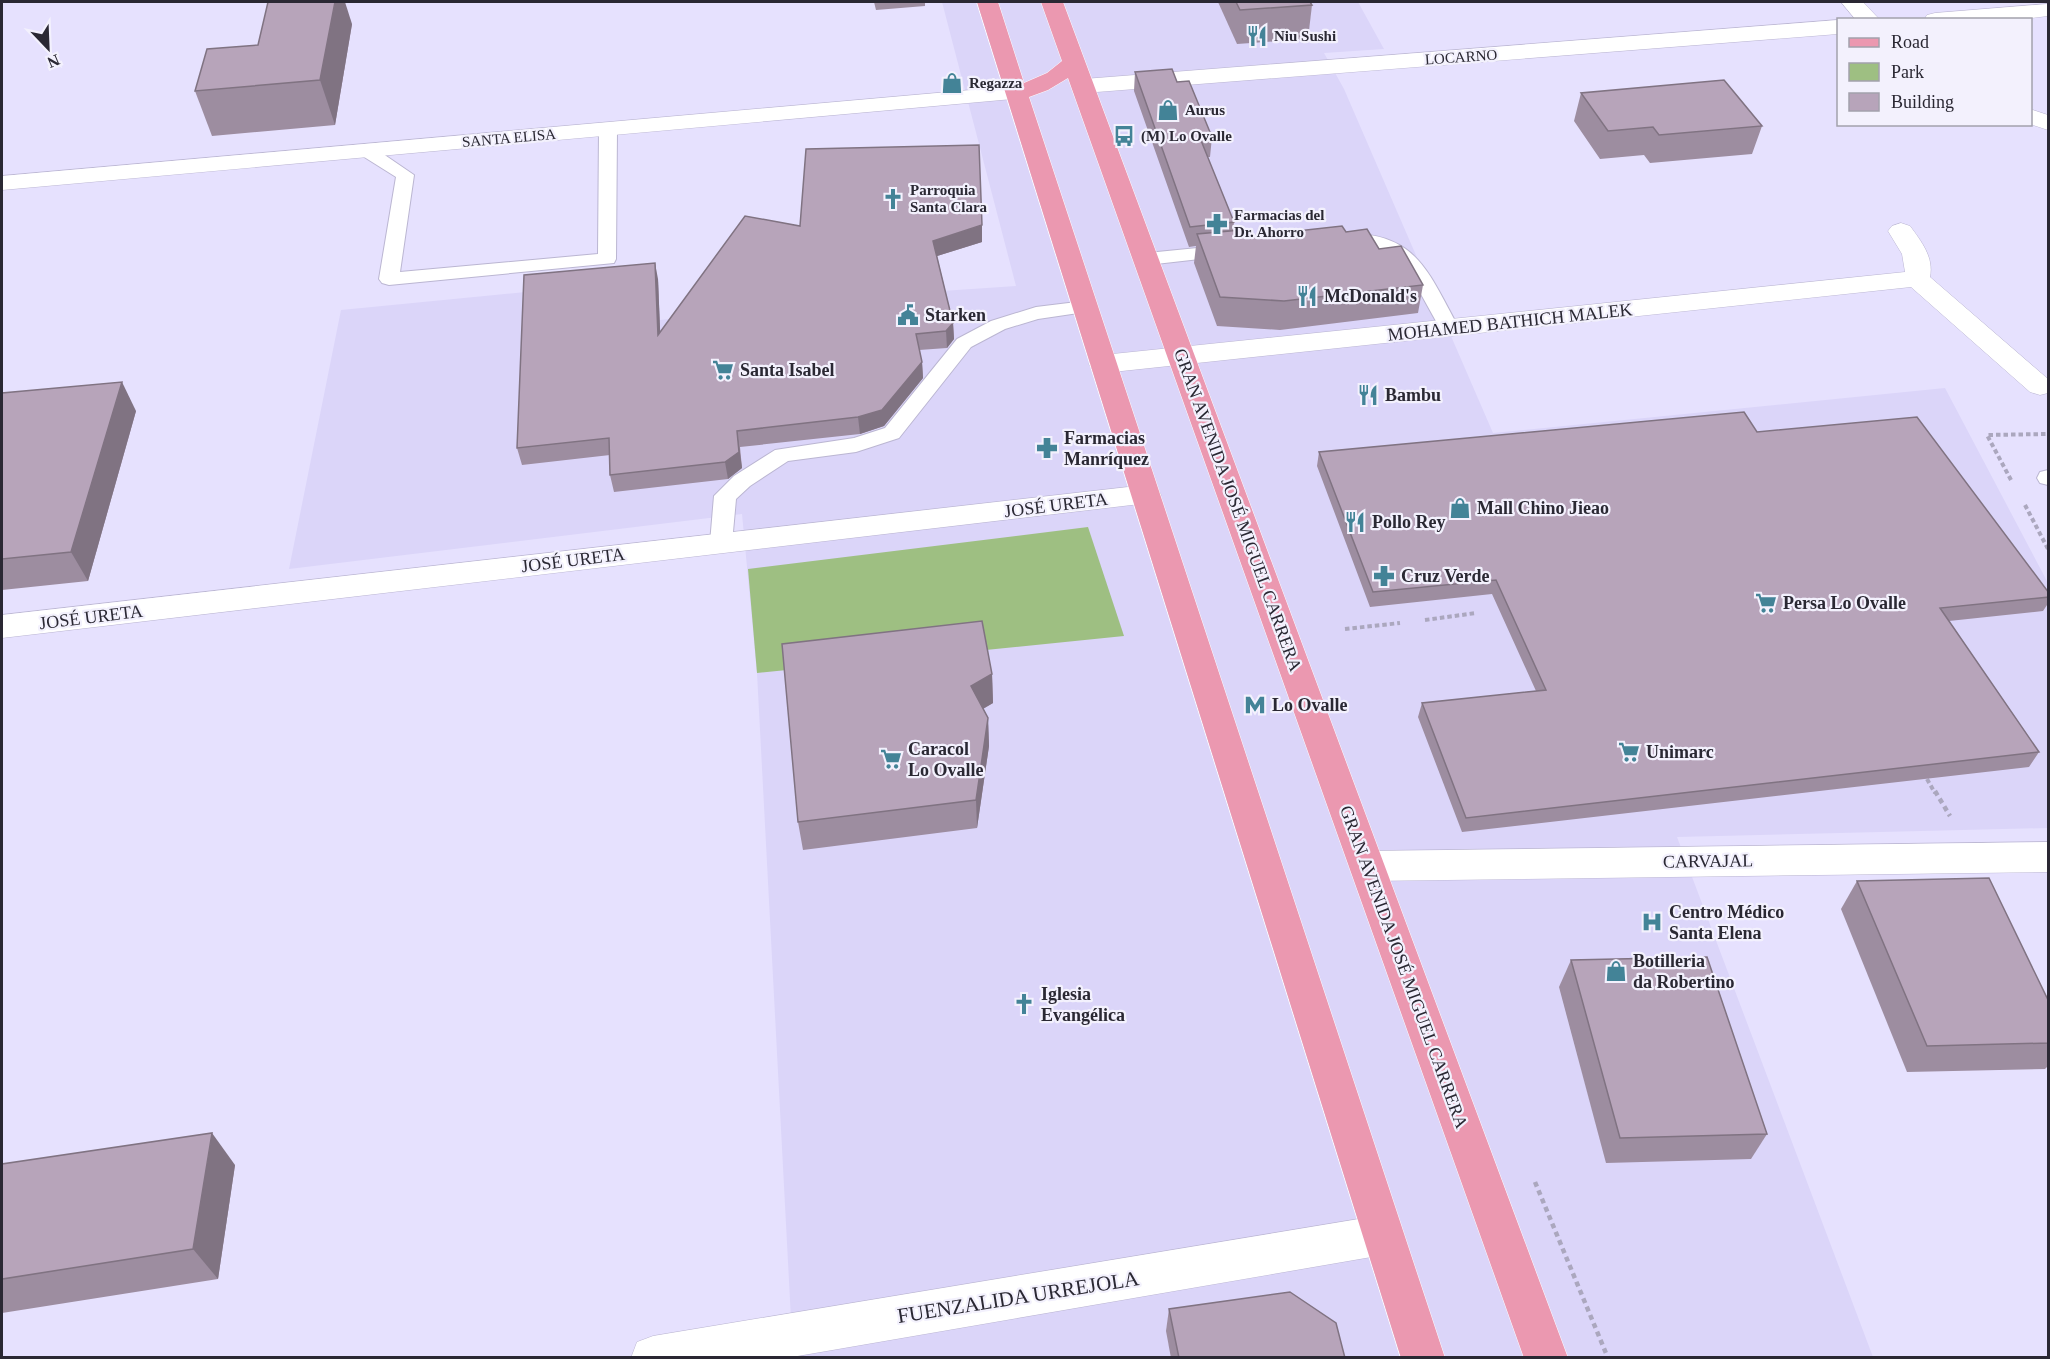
<svg xmlns="http://www.w3.org/2000/svg" width="2050" height="1359" font-family="'Times New Roman',serif">
  <style>
    .built { fill: #dbd5f9 }
    .green { fill: #9ebf82 }
    .lines { fill: none; stroke-linecap: round; stroke-linejoin: round }
    .service-casing { stroke: #bbb6d2; stroke-width: 2 }
    .minor-casing { stroke: #bbb6d2; stroke-width: 1 }
    .primary-casing { stroke: #fff; stroke-width: 1 }
    .path-far1 { stroke: #aba7be; stroke-width: 4; stroke-dasharray: 4.5 3; stroke-linecap: butt }
    .path { stroke: #aba7be; stroke-width: 4.5; stroke-dasharray: 5 4; stroke-linecap: butt }
    .service { fill: #fff; fill-rule: evenodd }
    .minor { fill: #fff; fill-rule: evenodd }
    .primary { fill: #eb98b0; fill-rule: evenodd }
    .wall { fill: #9d8da0 }
    .shaded-wall { fill: #807382 }
    .building { fill: #b7a4ba; stroke: #807382; stroke-width: 1.5 }
    .labels { text-anchor: middle; stroke-width: 4.5; stroke-linejoin: round; paint-order: stroke }
    .far-poi-label { font-size: 15px; font-weight: bold; fill: #2a2833; stroke: #f3f1fd; text-anchor: start }
    .far-street-label { font-size: 15px; fill: #2a2833; stroke: #f3f1fd }
    .poi-label { font-size: 18px; font-weight: bold; fill: #2a2833; stroke: #f3f1fd; text-anchor: start }
    .street-label { font-size: 18px; fill: #2a2833; stroke: #f3f1fd }
    .near-street-label { font-size: 21px; fill: #2a2833; stroke: #f3f1fd }
  </style>
  <rect width="100%" height="100%" fill="#e6e1fe"/>
  <polygon class="built" points="942,2 1358,2 1384,49 1324,53 1344,89 1493,433 1945,388 2048,583 2048,828 1677,837 1873,1357 793,1357 757,673 742,514 289,569 341,310 658,279 660,320 942,291 1016,286"/>
  <polygon class="green" points="1088,527 1124,636 757,673 748,569"/>
  <g class="lines">
    <defs>
      <g id="service">
        <polygon points="608,124 614,125 617,129 616,259 614,263 389,285 382,283 379,279 396,177 361,155 358,151 361,147 373,147 414,175 400,272 598,254 599,129 602,125"/>
        <path d="M1341,234C1416,230 1428,272 1459,328L1456,332H1442L1407,269L1392,256L1374,248L1334,244L1332,240L1334,236Z"/>
        <polygon points="1228,245 1235,247 1237,251 1235,255 1147,265 1140,263 1138,259 1140,255 1147,253"/>
        <polygon points="1085,301 1092,303 1095,307 1092,311 1038,319 1005,329 971,347 899,438 856,452 788,461 750,486 736,499 732,543 729,548 721,551 713,548 710,543 714,496 734,476 775,450 854,438 885,428 957,339 991,321 1036,307"/>
        <polygon points="2048,470 2048,485 2040,483 2037,478 2040,472"/>
      </g>
      <g id="minor">
        <polygon points="1841,2 1863,2 1880,20 1856,20"/>
        <polygon points="2048,4 2048,16 2014,20 1924,20 1927,15 1935,13"/>
        <polygon points="1838,20 1838,34 1084,93 1076,91 1073,86 1076,81 1084,79"/>
        <polygon points="1016,86 1024,88 1027,93 1024,98 2,190 2,176"/>
        <polygon points="2030,109 2048,115 2048,130 2030,124"/>
        <path d="M1901,223L1910,226C1921,241 1934,257 1930,277L2048,379V393L2040,395L2030,392L1911,287L1103,373L1093,370L1089,364L1093,358L1103,355L1905,272L1902,254L1888,231L1892,226Z"/>
        <polygon points="1146,485 1157,488 1161,495 1157,502 2,638 2,615"/>
        <polygon points="2048,842 2048,872 1367,881 1354,876 1349,866 1354,856 1367,851"/>
        <polygon points="1383,1215 1398,1221 1404,1235 1398,1249 1383,1255 786,1358 631,1358 637,1342 653,1336"/>
      </g>
      <polygon id="primary" points="977,2 998,2 1024,83 1047,73 1062,61 1041,2 1063,2 1568,1358 1524,1358 1068,78 1048,90 1029,97 1445,1358 1401,1358"/>
    </defs>
    <use href="#service" class="service-casing"/>
    <use href="#minor" class="minor-casing"/>
    <use href="#primary" class="primary-casing"/>
    <g class="path-far1">
      <polyline points="2011,480 1987,435 2048,434"/>
      <polyline points="2025,505 2048,549"/>
      <polyline points="1425,620 1476,613"/>
      <polyline points="1345,629 1400,623"/>
      <polyline points="1927,779 1935,793"/>
    </g>
    <g class="path">
      <polyline points="1935,791 1950,816"/>
      <polyline points="1535,1182 1608,1358"/>
    </g>
    <use href="#service" class="service"/>
    <use href="#minor" class="minor"/>
    <use href="#primary" class="primary"/>
  </g>
  <g class="wall">
    <polygon points="874,2 925,2 925,6 876,10"/>
    <polygon points="1218,2 1310,2 1312,5 1308,39 1237,44"/>
    <polygon points="352,24 335,125 212,136 195,91 258,45"/>
    <polygon points="1135,72 1212,137 1210,157 1207,157 1234,222 1233,231 1244,237 1346,232 1379,249 1423,285 1418,313 1280,330 1217,326 1194,263 1196,246 1189,247 1134,91"/>
    <polygon points="1581,93 1762,126 1752,154 1650,163 1644,155 1600,159 1574,121"/>
    <polygon points="800,226 982,242 937,256 953,323 954,339 947,348 919,350 922,362 923,378 884,426 860,434 740,447 742,468 728,479 614,492 610,475 610,455 522,465 517,448 658,279 660,332"/>
    <polygon points="2,393 136,411 88,581 2,590"/>
    <polygon points="1757,432 2049,593 2049,602 2043,611 1949,621 2039,752 2029,767 1462,832 1418,717 1422,703 1536,691 1492,594 1370,607 1317,466 1319,452"/>
    <polygon points="992,674 993,703 983,709 988,718 989,746 977,828 803,850 798,822"/>
    <polygon points="1857,881 2049,1002 2049,1065 2045,1069 1907,1072 1841,909"/>
    <polygon points="1571,960 1767,1134 1751,1159 1606,1163 1559,987"/>
    <polygon points="2,1164 235,1165 218,1279 2,1313"/>
    <polygon points="1169,1309 1345,1358 1171,1358 1166,1331"/>
  </g>
  <g class="shaded-wall">
    <polygon points="335,2 345,2 352,24 335,125 320,80"/>
    <polygon points="982,225 982,242 934,257 933,241"/>
    <polygon points="655,263 658,279 661,352 658,335"/>
    <polygon points="953,323 954,339 947,348 946,331"/>
    <polygon points="922,362 923,378 884,426 860,434 858,417"/>
    <polygon points="122,382 136,411 88,581 71,552"/>
    <polygon points="737,431 742,468 728,479 725,462"/>
    <polygon points="992,674 993,703 972,715 971,686"/>
    <polygon points="988,718 989,746 977,828 976,800"/>
    <polygon points="212,1133 235,1165 218,1279 193,1249"/>
  </g>
  <g class="building">
    <polygon points="268,2 335,2 320,80 195,91 207,49 258,45"/>
    <polygon points="1236,2 1310,2 1312,5 1240,10"/>
    <polygon points="1172,69 1177,82 1189,81 1212,137 1200,138 1234,222 1190,227 1135,72"/>
    <polygon points="1724,80 1762,126 1659,135 1653,127 1608,131 1581,93"/>
    <polygon points="979,145 982,225 933,241 953,323 946,331 916,334 922,362 882,410 858,417 737,431 739,452 725,462 610,475 609,438 517,448 524,275 655,263 658,335 745,216 800,226 806,149"/>
    <polygon points="1342,226 1346,232 1367,229 1379,249 1401,246 1423,285 1284,301 1220,297 1197,234 1241,230 1244,237"/>
    <polygon points="122,382 71,552 2,559 2,393"/>
    <polygon points="1744,412 1757,432 1917,417 2049,593 2049,597 1940,608 2039,752 1466,818 1422,703 1546,690 1496,580 1373,592 1319,452"/>
    <polygon points="982,621 992,674 971,686 988,718 976,800 798,822 782,644"/>
    <polygon points="1989,878 2049,1002 2049,1043 1927,1046 1857,881"/>
    <polygon points="1707,957 1767,1134 1620,1138 1571,960"/>
    <polygon points="212,1133 193,1249 2,1279 2,1164"/>
    <polygon points="1290,1292 1336,1323 1345,1358 1179,1358 1169,1309"/>
  </g>
  <defs>
    <symbol id="restaurant-bare" viewBox="-9 -9 18 18"><path d="M-5-6h1v4h1v-4h1v4h1v-4h1v5L-1.5 .5V6h-2V.5L-5-1ZM5-6V6H3V1.5H1.5Q1.5-4 5-6Z" fill="#438397" stroke="#f3f1fd" stroke-width="2.5" paint-order="stroke"/></symbol>
    <symbol id="shop-bare" viewBox="-9 -9 18 18"><path d="M-5-2.5h2.3a2.7 3.5 0 0 1 5.4 0H5L5.5 6h-11ZM-1.5-2.5h3a1.5 2.3 0 0 0-3 0Z" fill="#438397" stroke="#f3f1fd" stroke-width="2.5" paint-order="stroke"/></symbol>
    <symbol id="bus-bare" viewBox="-9 -9 18 18"><path d="M-5-6H5V4H4V6H2V4H-2V6H-4V4H-5ZM-3.5-4V0h7V-4ZM-3.5 1.2v1.5H-2V1.2ZM2 1.2v1.5H3.5V1.2Z" fill="#438397" stroke="#f3f1fd" stroke-width="2.5" paint-order="stroke"/></symbol>
    <symbol id="church-bare" viewBox="-9 -9 18 18"><path d="M-1.2-6h2.4v3.5h3.3v2.4h-3.3V6h-2.4V-.1h-3.3v-2.4h3.3Z" fill="#438397" stroke="#f3f1fd" stroke-width="2.5" paint-order="stroke"/></symbol>
    <symbol id="pharmacy-bare" viewBox="-9 -9 18 18"><path d="M-2-6h4v4h4v4h-4v4h-4v-4h-4v-4h4Z" fill="#438397" stroke="#f3f1fd" stroke-width="2.5" paint-order="stroke"/></symbol>
    <symbol id="civic-bare" viewBox="-9 -9 18 18"><path d="M-.6-6.5H3V-4.5H.6V-3L4-1V1h2V6H-6V1h2V-1L-.6-3ZM-1.2 2.5V6h2.4V2.5Z" fill="#438397" stroke="#f3f1fd" stroke-width="2.5" paint-order="stroke"/></symbol>
    <symbol id="supermarket-bare" viewBox="-9 -9 18 18"><path d="M-6-5.5h2.5l.6 2H6L4.5 2H-2.5L-4.4-4H-6ZM-1.5 3.2a1.3 1.3 0 1 0 .1 0ZM3 3.2a1.3 1.3 0 1 0 .1 0Z" fill="#438397" stroke="#f3f1fd" stroke-width="2.5" paint-order="stroke"/></symbol>
    <symbol id="metro-bare" viewBox="-9 -9 18 18"><path d="M-5.5 5V-5H-3L0 0L3-5H5.5V5H3V-.5L0 4L-3-.5V5Z" fill="#438397" stroke="#f3f1fd" stroke-width="2.5" paint-order="stroke"/></symbol>
    <symbol id="hospital-bare" viewBox="-9 -9 18 18"><path d="M-5-5h3v3.5h4V-5h3V5h-3V1.5h-4V5h-3Z" fill="#438397" stroke="#f3f1fd" stroke-width="2.5" paint-order="stroke"/></symbol>
  </defs>
  <g fill-rule="evenodd">
    <use href="#restaurant-bare" x="1242" y="21" width="30" height="30"/>
    <use href="#shop-bare" x="937" y="68" width="30" height="30"/>
    <use href="#shop-bare" x="1153" y="95" width="30" height="30"/>
    <use href="#bus-bare" x="1109" y="121" width="30" height="30"/>
    <use href="#church-bare" x="878" y="184" width="30" height="30"/>
    <use href="#pharmacy-bare" x="1202" y="209" width="30" height="30"/>
    <use href="#restaurant-bare" x="1292" y="281" width="30" height="30"/>
    <use href="#civic-bare" x="893" y="300" width="30" height="30"/>
    <use href="#supermarket-bare" x="708" y="355" width="30" height="30"/>
    <use href="#restaurant-bare" x="1353" y="380" width="30" height="30"/>
    <use href="#pharmacy-bare" x="1032" y="433" width="30" height="30"/>
    <use href="#shop-bare" x="1445" y="493" width="30" height="30"/>
    <use href="#restaurant-bare" x="1340" y="507" width="30" height="30"/>
    <use href="#pharmacy-bare" x="1369" y="561" width="30" height="30"/>
    <use href="#supermarket-bare" x="1751" y="588" width="30" height="30"/>
    <use href="#metro-bare" x="1240" y="690" width="30" height="30"/>
    <use href="#supermarket-bare" x="1614" y="737" width="30" height="30"/>
    <use href="#supermarket-bare" x="876" y="744" width="30" height="30"/>
    <use href="#hospital-bare" x="1637" y="907" width="30" height="30"/>
    <use href="#shop-bare" x="1601" y="956" width="30" height="30"/>
    <use href="#church-bare" x="1009" y="989" width="30" height="30"/>
  </g>
  <g class="labels">
    <g class="far-poi-label">
      <text x="1274" y="41">Niu Sushi</text>
      <text x="969" y="88">Regazza</text>
      <text x="1185" y="115">Aurus</text>
      <text x="1141" y="141">(M) Lo Ovalle</text>
      <text x="910" y="195">Parroquia<tspan x="910" dy="17">Santa Clara</tspan></text>
      <text x="1234" y="220">Farmacias del<tspan x="1234" dy="17">Dr. Ahorro</tspan></text>
    </g>
    <g class="far-street-label">
      <text transform="translate(1461 57) rotate(-4)" y="5">LOCARNO</text>
      <text transform="translate(509 138) rotate(-5)" y="5">SANTA ELISA</text>
    </g>
    <g class="poi-label">
      <text x="1324" y="302">McDonald's</text>
      <text x="925" y="321">Starken</text>
      <text x="740" y="376">Santa Isabel</text>
      <text x="1385" y="401">Bambu</text>
      <text x="1064" y="444">Farmacias<tspan x="1064" dy="21">Manríquez</tspan></text>
      <text x="1477" y="514">Mall Chino Jieao</text>
      <text x="1372" y="528">Pollo Rey</text>
      <text x="1401" y="582">Cruz Verde</text>
      <text x="1783" y="609">Persa Lo Ovalle</text>
      <text x="1272" y="711">Lo Ovalle</text>
      <text x="908" y="755">Caracol<tspan x="908" dy="21">Lo Ovalle</tspan></text>
      <text x="1646" y="758">Unimarc</text>
      <text x="1669" y="918">Centro Médico<tspan x="1669" dy="21">Santa Elena</tspan></text>
      <text x="1633" y="967">Botilleria<tspan x="1633" dy="21">da Robertino</tspan></text>
      <text x="1041" y="1000">Iglesia<tspan x="1041" dy="21">Evangélica</tspan></text>
    </g>
    <g class="street-label">
      <text transform="translate(1510 322) rotate(-6)" y="6">MOHAMED BATHICH MALEK</text>
      <text transform="translate(1056 505) rotate(-7)" y="6">JOSÉ URETA</text>
      <text transform="translate(1238 510) rotate(70)" y="6">GRAN AVENIDA JOSÉ MIGUEL CARRERA</text>
      <text transform="translate(573 560) rotate(-7)" y="6">JOSÉ URETA</text>
      <text transform="translate(91 617) rotate(-7)" y="6">JOSÉ URETA</text>
      <text transform="translate(1708 861) rotate(-1)" y="6">CARVAJAL</text>
      <text transform="translate(1404 967) rotate(70)" y="6">GRAN AVENIDA JOSÉ MIGUEL CARRERA</text>
    </g>
    <g class="near-street-label">
      <text transform="translate(1018 1297) rotate(-9)" y="7">FUENZALIDA URREJOLA</text>
    </g>
  </g>
  <rect width="2050" height="1359" fill="none" stroke="#2a2833" stroke-width="6"/>
  <rect x="1837" y="18" width="195" height="108" fill="#f3f1fd" stroke="#a3a1ac" stroke-width="1.5"/>
  <rect x="1849" y="38" width="30" height="9" fill="#eb98b0" stroke="#a3a1ac" stroke-width="1.5"/>
  <text x="1891" y="48" font-size="18" fill="#2a2833">Road</text>
  <rect x="1849" y="63" width="30" height="18" fill="#9ebf82" stroke="#a3a1ac" stroke-width="1.5"/>
  <text x="1891" y="78" font-size="18" fill="#2a2833">Park</text>
  <rect x="1849" y="93" width="30" height="18" fill="#b7a4ba" stroke="#a3a1ac" stroke-width="1.5"/>
  <text x="1891" y="108" font-size="18" fill="#2a2833">Building</text>
  <g transform="translate(48 48) rotate(157)" stroke="#f3f1fd" stroke-width="4.5" paint-order="stroke">
  <path d="M0-4.5L10 22L0 15L-10 22Z" fill="#2a2833"/>
  <text y="-9" font-size="16" font-weight="bold" text-anchor="middle" fill="#2a2833">N</text>
  </g>
</svg>
